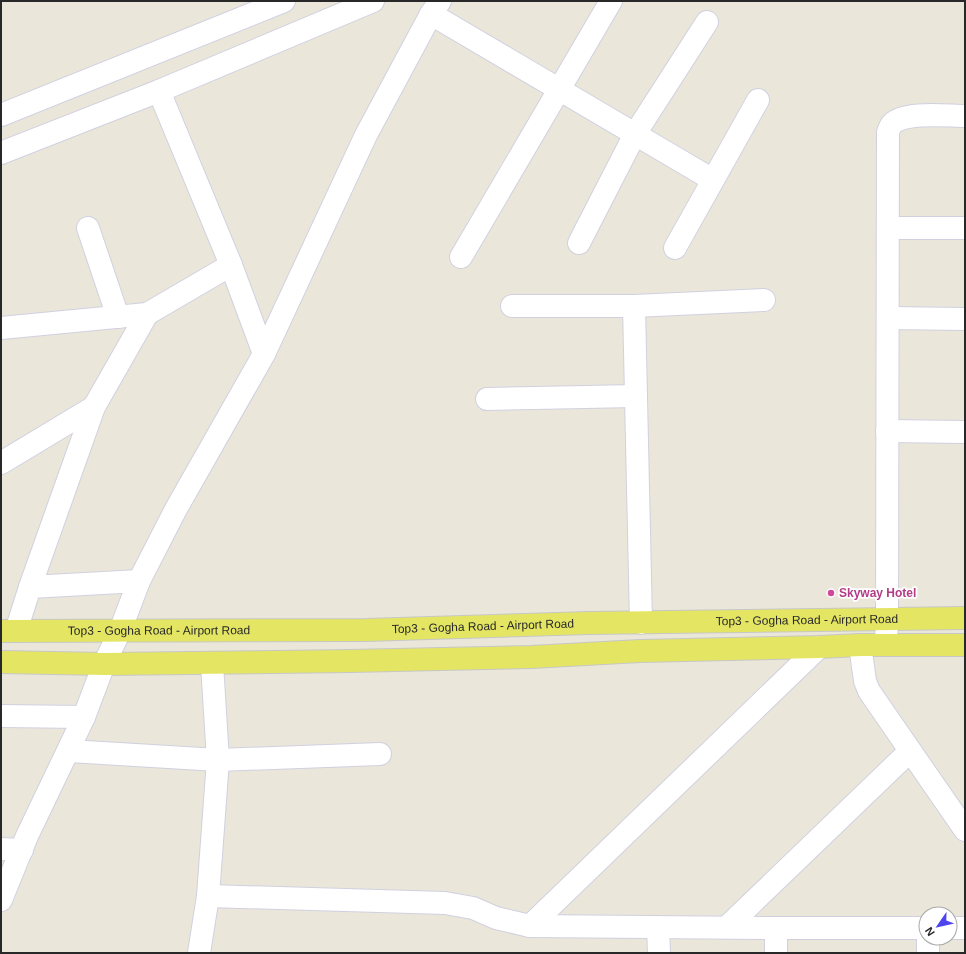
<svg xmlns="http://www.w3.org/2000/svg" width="966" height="954" font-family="Arial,sans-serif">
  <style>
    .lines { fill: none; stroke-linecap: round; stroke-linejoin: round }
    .minor-casing { stroke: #d1d0e0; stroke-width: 24 }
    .major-casing { stroke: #c7c7c7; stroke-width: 24 }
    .minor { stroke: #fff; stroke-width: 22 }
    .major { stroke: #e4e663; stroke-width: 22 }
    .hotel-dot { fill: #d1479c; stroke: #fff; stroke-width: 1.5 }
    .labels { text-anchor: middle; stroke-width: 3.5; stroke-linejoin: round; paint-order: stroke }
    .hotel-label { font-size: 12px; font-weight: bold; fill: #b23c85; stroke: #fff; text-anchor: start }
    .street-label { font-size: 12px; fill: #282828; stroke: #fff }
  </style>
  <rect width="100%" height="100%" fill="#eae7da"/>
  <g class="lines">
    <defs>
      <g id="minor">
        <polyline points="431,14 713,180"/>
        <polyline points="159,91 231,265 264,354"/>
        <polyline points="1,115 284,1"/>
        <polyline points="1,153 159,91 373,1"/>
        <polyline points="88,228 118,317"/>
        <polyline points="888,228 965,228"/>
        <polyline points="579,243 635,134 707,22"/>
        <polyline points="675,248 758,100"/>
        <polyline points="461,257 611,1"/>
        <polyline points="512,306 634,306 764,300"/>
        <polyline points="634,306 641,623"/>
        <polyline points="888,318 965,319"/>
        <polyline points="1,328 147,314 231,265"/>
        <polyline points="487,399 636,396"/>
        <polyline points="887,431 965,432"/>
        <polyline points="1,463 94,407 147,314"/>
        <polyline points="30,587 94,407"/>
        <polyline points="16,631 30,587 139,581"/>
        <polyline points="860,645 865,681 869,691 965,830"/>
        <path d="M886,645L887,619L888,132C889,130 890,126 892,124C905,111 947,116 965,116"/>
        <polyline points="1,716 84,717"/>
        <polyline points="69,751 218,760 380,754"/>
        <polyline points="1,849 22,850"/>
        <polyline points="208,896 445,903 473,908 496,918 530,926 776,928 776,953"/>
        <polyline points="1,900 27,836 84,717 104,664 120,631 139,581 176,509 264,354 366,135 431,14 440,1"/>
        <polyline points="530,926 819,647"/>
        <polyline points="658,927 659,953"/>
        <polyline points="727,927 910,751"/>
        <polyline points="776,928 926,928"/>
        <polyline points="950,928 965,928"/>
        <polyline points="928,938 928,953"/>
        <polyline points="199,953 208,896 218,760 212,664"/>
      </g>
      <g id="major">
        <path id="s1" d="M1,631L366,630L589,623L965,618"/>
        <polyline points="1,662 104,664 350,661 531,657 640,651 819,647 860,645 965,645"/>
      </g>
    </defs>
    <use href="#minor" class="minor-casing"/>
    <use href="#major" class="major-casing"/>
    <use href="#minor" class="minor"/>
    <use href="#major" class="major"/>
  </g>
  <circle class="hotel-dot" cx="831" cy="593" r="4"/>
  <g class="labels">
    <g class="hotel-label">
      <text x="839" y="597">Skyway Hotel</text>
    </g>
    <g class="street-label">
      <text dy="4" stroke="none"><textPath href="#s1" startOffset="806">Top3 - Gogha Road - Airport Road</textPath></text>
      <text dy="4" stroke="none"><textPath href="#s1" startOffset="482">Top3 - Gogha Road - Airport Road</textPath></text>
      <text dy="4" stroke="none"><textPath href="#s1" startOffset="158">Top3 - Gogha Road - Airport Road</textPath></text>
    </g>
  </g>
  <rect width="966" height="954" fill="none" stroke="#282828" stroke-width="4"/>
  <g transform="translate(938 926) rotate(236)"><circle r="19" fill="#ffffff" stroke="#a9a9a9"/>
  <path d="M0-3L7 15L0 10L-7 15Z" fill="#4e44ed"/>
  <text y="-6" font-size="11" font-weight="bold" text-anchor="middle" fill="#282828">N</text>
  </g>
</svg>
